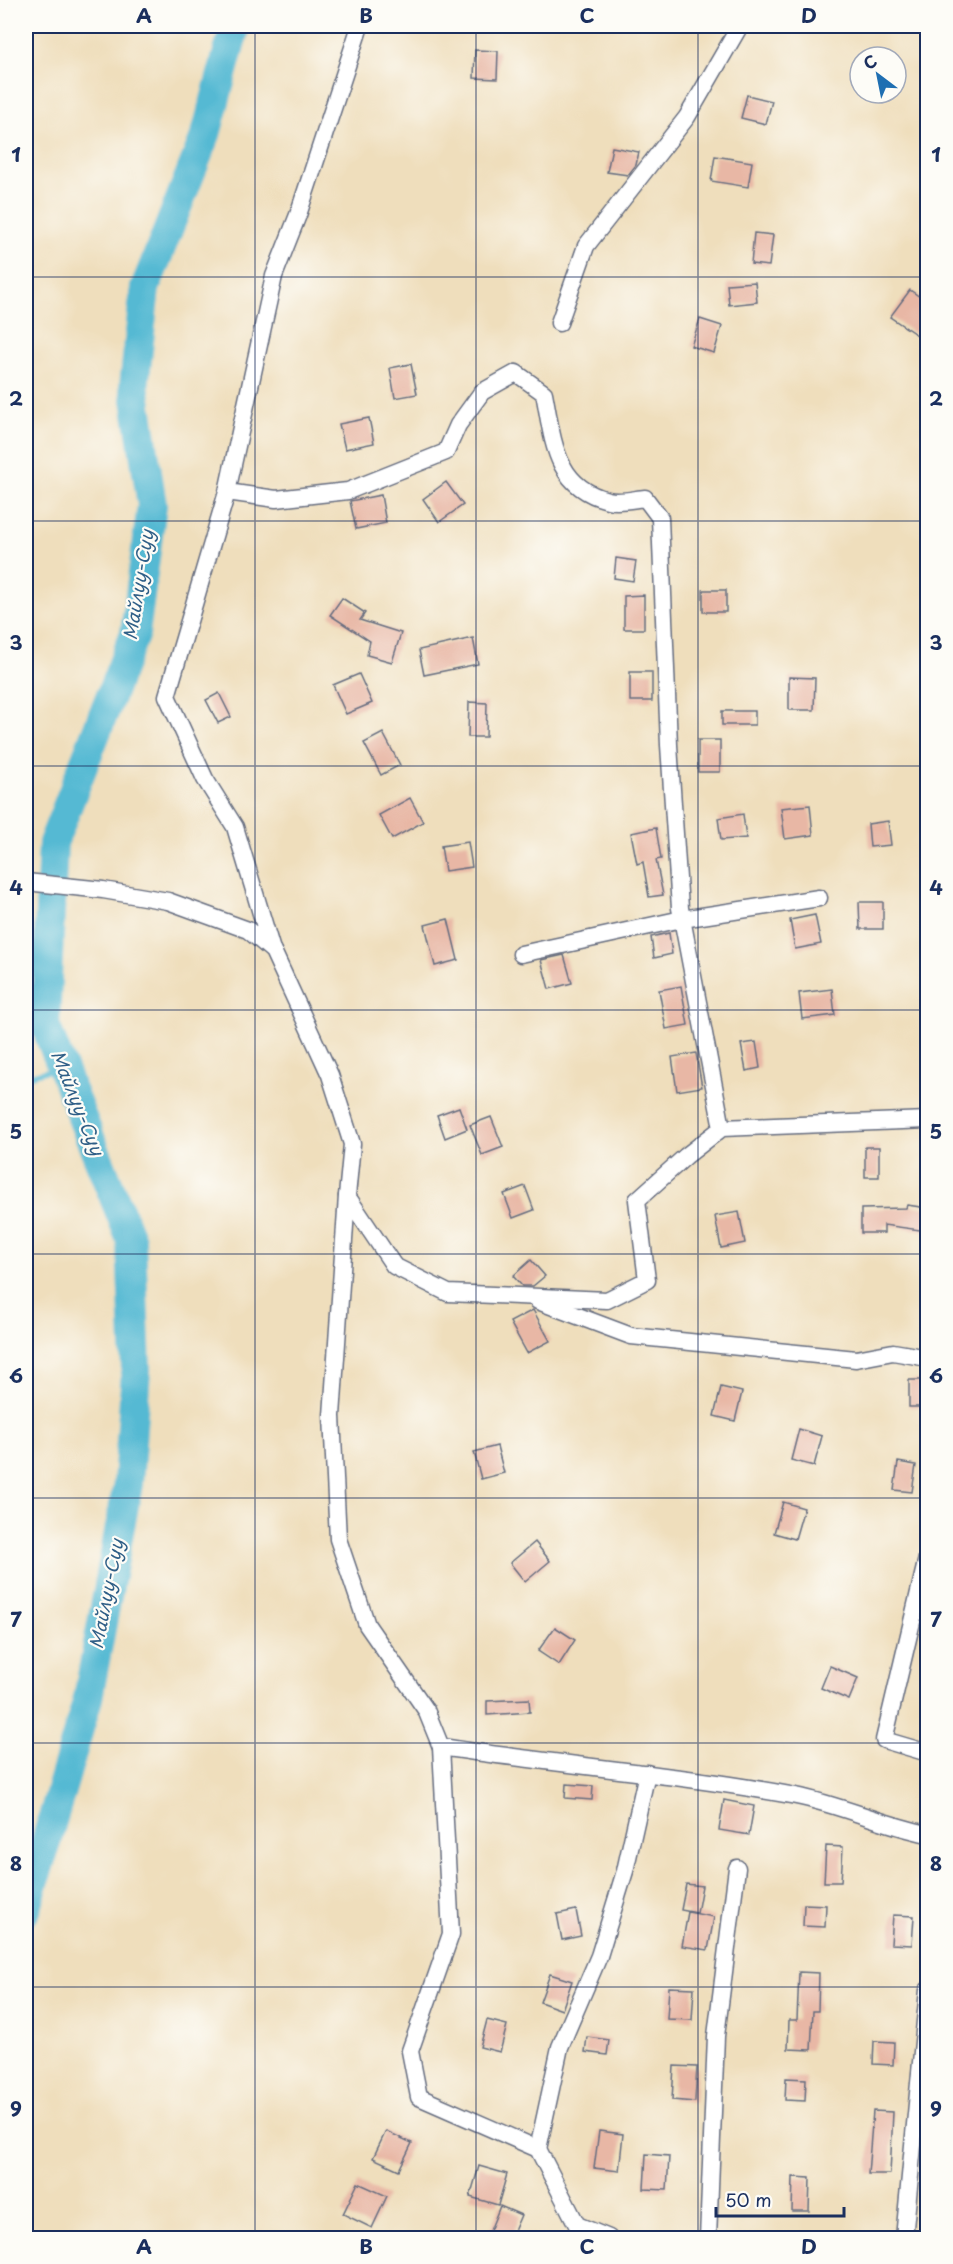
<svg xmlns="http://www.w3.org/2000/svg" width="953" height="2264" font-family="'Playpen Sans',sans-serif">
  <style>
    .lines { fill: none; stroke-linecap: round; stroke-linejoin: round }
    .stream { stroke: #55b9d3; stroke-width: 5 }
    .river { stroke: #55b9d3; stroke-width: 30 }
    .building { fill: #e8b7a5 }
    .minor-casing { stroke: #656c7f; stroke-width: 19 }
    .minor { stroke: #fff; stroke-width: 16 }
    .grid { fill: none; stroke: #1b2f5e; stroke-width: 1.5; stroke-opacity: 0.55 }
    .labels { text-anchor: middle; stroke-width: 4.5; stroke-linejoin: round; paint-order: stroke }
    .water-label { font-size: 18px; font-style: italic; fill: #2f5f87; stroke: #fdfcf7 }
    .neatline { fill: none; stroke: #1b2f5e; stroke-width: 2 }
    .grid-label { font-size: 20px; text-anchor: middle; font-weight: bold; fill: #1b2f5e }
  </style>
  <rect width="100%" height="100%" fill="#fdfcf7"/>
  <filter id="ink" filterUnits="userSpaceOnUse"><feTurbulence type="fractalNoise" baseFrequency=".0167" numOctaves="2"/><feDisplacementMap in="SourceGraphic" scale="12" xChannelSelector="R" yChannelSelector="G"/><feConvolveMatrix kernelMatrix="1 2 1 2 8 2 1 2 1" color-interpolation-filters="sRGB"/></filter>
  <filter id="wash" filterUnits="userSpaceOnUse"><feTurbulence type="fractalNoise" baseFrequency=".008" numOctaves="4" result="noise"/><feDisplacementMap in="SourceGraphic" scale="24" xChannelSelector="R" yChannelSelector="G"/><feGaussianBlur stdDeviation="1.35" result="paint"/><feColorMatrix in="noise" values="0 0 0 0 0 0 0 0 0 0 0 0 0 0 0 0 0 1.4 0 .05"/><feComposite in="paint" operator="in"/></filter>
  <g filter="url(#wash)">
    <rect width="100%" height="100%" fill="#efdebc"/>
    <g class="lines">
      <polyline class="stream" points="26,1077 62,1066"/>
      <polyline class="river" points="26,1910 88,1698 128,1484 136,1370 131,1240 45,1025 53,843 135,633 152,505 134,386 145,288 206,134 235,26"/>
    </g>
    <g id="blocks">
      <g class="building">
        <polygon points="475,50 498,51 497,79 474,78"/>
        <polygon points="747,95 772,101 766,124 741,118"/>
        <polygon points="612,147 639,152 636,165 628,175 607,172"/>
        <polygon points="715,156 752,162 748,187 711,181"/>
        <polygon points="754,233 773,235 769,266 751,264"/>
        <polygon points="755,282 757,302 729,305 727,284"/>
        <polygon points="910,290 927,302 927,320 917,335 890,317"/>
        <polygon points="700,319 722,326 714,353 691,346"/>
        <polygon points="411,364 417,394 395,398 390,368"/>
        <polygon points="369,418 374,443 345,449 339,424"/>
        <polygon points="446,482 463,505 439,522 423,499"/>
        <polygon points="381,495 386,523 356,529 350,501"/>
        <polygon points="616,558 636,561 633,581 614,578"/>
        <rect x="703" y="590" width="23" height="22"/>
        <polygon points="644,595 644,629 624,629 624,596"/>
        <polygon points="342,598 365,613 360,620 401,633 392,662 367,655 370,641 330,615"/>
        <polygon points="473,638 478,664 424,675 419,650"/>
        <rect x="630" y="672" width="22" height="29"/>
        <polygon points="359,674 372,703 346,714 333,685"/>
        <polygon points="789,677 815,678 814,710 789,710"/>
        <polygon points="219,693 231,717 218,723 206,700"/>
        <polygon points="469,702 487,703 486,737 468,737"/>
        <rect x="722" y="711" width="33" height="14"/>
        <polygon points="383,733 400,765 381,775 364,743"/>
        <rect x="698" y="740" width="22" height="32"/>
        <polygon points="410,798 423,822 392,839 379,815"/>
        <polygon points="810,805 813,835 785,839 781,808"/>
        <polygon points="743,814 746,838 721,840 718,818"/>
        <polygon points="888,821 891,845 870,847 868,824"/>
        <polygon points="656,828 661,859 656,860 663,895 649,897 643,862 637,864 631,833"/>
        <polygon points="468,842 472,867 445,871 441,846"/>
        <polygon points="859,902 883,902 883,929 860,929"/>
        <polygon points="815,915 821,944 795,949 790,920"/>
        <polygon points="448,919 458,960 435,966 425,925"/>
        <polygon points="669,933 672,954 654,958 651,937"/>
        <polygon points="564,955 572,983 549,989 541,960"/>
        <polygon points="681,986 688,1025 666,1029 659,990"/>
        <polygon points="832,989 835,1015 802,1019 799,993"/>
        <polygon points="756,1042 760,1068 746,1071 741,1044"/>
        <polygon points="696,1053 702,1087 677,1091 672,1057"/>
        <polygon points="459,1107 467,1129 445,1138 437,1115"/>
        <polygon points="491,1117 503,1147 482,1155 470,1125"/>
        <rect x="865" y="1147" width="14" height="30"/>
        <polygon points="525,1186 534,1210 513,1218 504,1194"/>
        <polygon points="907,1205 927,1208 927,1231 884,1225 884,1233 861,1233 861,1209 906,1208"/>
        <polygon points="739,1212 745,1243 721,1248 715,1216"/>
        <polygon points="531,1260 545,1276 533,1286 522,1286 513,1276"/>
        <polygon points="533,1310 550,1341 527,1353 510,1322"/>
        <rect x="909" y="1380" width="15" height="27"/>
        <polygon points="721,1387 742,1392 735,1421 714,1416"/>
        <polygon points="799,1429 822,1436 814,1466 791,1460"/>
        <polygon points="497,1446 504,1473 481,1479 474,1452"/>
        <polygon points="898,1462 916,1465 912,1492 894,1490"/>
        <polygon points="783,1502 804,1508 795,1539 774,1533"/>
        <polygon points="535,1542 550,1561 525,1582 510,1563"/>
        <polygon points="555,1627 575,1640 559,1665 538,1651"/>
        <polygon points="830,1666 858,1678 849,1700 821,1688"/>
        <polygon points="529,1699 530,1712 487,1715 487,1701"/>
        <polygon points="566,1784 593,1786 592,1800 565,1798"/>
        <polygon points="724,1800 754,1806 749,1835 719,1830"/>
        <polygon points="826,1846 843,1847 841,1882 824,1882"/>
        <polygon points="686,1884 702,1886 697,1913 681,1910"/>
        <polygon points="804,1904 826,1905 825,1927 803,1926"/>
        <polygon points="576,1910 581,1936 562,1940 557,1914"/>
        <polygon points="688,1912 714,1917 708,1950 682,1946"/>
        <polygon points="893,1915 914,1916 912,1945 891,1944"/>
        <polygon points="799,1972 819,1973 818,2011 813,2011 811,2050 788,2049 789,2020 797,2020"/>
        <polygon points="550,1974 572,1981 562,2010 540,2002"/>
        <polygon points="669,1987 694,1988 692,2020 667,2019"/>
        <polygon points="487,2020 507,2025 500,2052 480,2047"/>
        <polygon points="587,2037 609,2040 607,2055 585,2052"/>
        <polygon points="874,2041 894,2042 893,2065 873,2064"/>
        <polygon points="674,2066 697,2067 695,2102 672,2100"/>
        <polygon points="786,2078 806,2079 805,2101 785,2100"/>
        <polygon points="873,2111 893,2112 890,2174 868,2174"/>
        <polygon points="386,2131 412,2143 399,2170 373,2158"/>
        <polygon points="599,2131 623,2134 619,2171 594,2168"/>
        <polygon points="646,2154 669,2156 667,2190 644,2189"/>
        <polygon points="479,2166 507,2174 498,2205 470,2197"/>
        <polygon points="793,2177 810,2178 809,2211 792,2211"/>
        <polygon points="358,2183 387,2196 372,2228 343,2214"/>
        <polygon points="500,2206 521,2215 511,2238 501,2238 489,2233"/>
      </g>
    </g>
  </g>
  <g filter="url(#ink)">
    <use href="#blocks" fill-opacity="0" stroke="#656c7f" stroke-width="1.5"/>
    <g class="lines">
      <defs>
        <g id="minor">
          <polyline points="559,323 586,246 687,117 738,29 738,26"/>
          <path d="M227,492L276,499L348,491L446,452L458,425L482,392L516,373L544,393C553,438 554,487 608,500C619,503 634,499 645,498L660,518L669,745L680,908L722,1128"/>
          <polyline points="26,882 103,890 168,901 248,930 273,951 330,1075 352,1144 347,1196 394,1266 448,1293 607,1300 647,1280 637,1200 686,1156 722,1128 928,1120"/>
          <polyline points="272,950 235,827 205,779 167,696 227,492 274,276 298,215 360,26"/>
          <polyline points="521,954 682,919 819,898"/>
          <polyline points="347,1196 332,1416 338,1539 367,1625 426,1710 441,1747 451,1934 410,2051 419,2097 538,2149 577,2225 609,2238"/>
          <polyline points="538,1301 631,1336 856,1359 893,1352 928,1358"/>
          <polyline points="928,1554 884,1740 928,1753"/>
          <path d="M441,1747C559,1765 679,1774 796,1796C841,1805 883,1825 928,1834"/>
          <polyline points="538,2149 560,2047 599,1956 625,1871 647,1773"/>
          <polyline points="708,2238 716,2036 737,1868"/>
          <polyline points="904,2238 928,1990"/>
        </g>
      </defs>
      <use href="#minor" class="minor-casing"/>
      <use href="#minor" class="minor"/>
    </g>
  </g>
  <path class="grid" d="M255,26V2238M476,26V2238M698,26V2238M26,277H928M26,521H928M26,766H928M26,1010H928M26,1254H928M26,1498H928M26,1743H928M26,1987H928"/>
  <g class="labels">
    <g class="water-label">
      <text transform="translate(139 585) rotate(-81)" y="6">Майлуу-Суу</text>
      <text transform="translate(77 1103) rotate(68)" y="6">Майлуу-Суу</text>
      <text transform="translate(107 1594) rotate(-79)" y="6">Майлуу-Суу</text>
    </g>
  </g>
  <rect width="953" height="2264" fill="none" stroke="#fdfcf7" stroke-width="66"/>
  <g transform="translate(878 75) rotate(328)"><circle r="28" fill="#fdfcf7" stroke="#a3aaba" stroke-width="1.5"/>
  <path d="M0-4.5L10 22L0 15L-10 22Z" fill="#1f6fb2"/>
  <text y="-9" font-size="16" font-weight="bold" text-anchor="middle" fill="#1b2f5e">С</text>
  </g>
  <path d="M716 2207v9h128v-9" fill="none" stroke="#1b2f5e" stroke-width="3"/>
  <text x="725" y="2207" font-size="18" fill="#1b2f5e" stroke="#fdfcf7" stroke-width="4.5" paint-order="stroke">50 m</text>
  <rect x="33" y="33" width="887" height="2198" class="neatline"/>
  <g class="grid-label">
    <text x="144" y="23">A</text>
    <text x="366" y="23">B</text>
    <text x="587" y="23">C</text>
    <text x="809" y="23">D</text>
    <text x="16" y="162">1</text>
    <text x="936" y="162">1</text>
    <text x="16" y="406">2</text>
    <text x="936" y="406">2</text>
    <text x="16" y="650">3</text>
    <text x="936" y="650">3</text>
    <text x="16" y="895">4</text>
    <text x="936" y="895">4</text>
    <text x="16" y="1139">5</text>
    <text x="936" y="1139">5</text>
    <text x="16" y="1383">6</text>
    <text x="936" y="1383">6</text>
    <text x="16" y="1627">7</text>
    <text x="936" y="1627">7</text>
    <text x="16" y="1871">8</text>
    <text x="936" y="1871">8</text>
    <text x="16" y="2116">9</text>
    <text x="936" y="2116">9</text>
    <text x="144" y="2254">A</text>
    <text x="366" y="2254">B</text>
    <text x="587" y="2254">C</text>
    <text x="809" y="2254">D</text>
  </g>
</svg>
